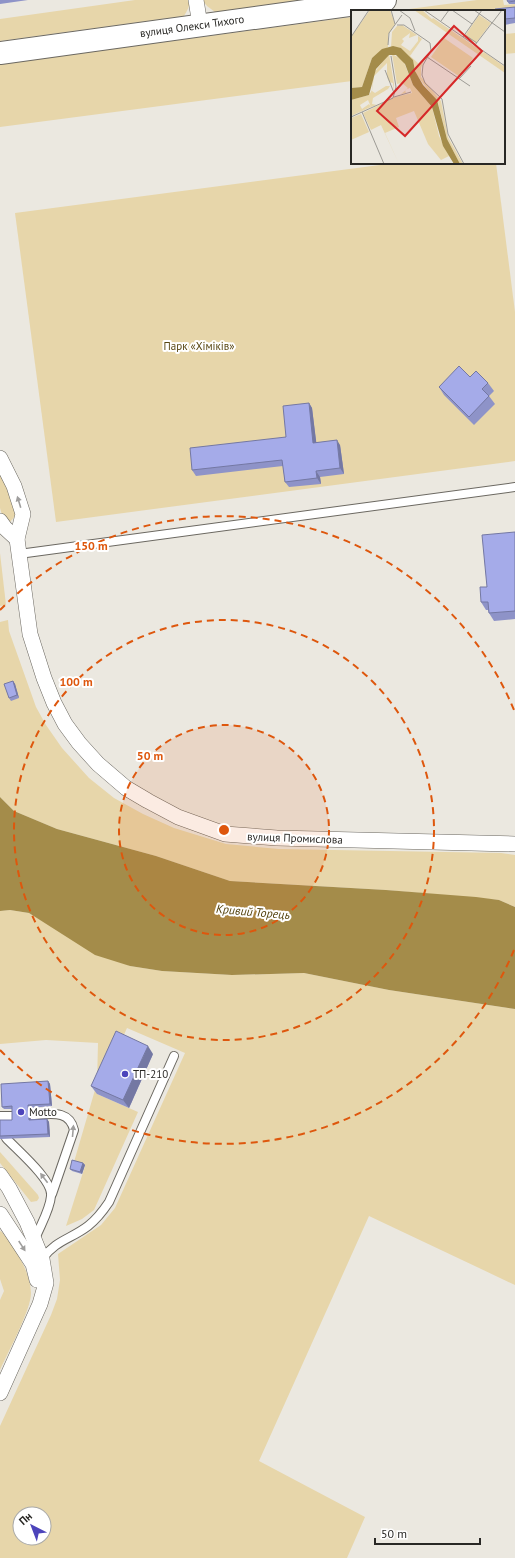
<svg xmlns="http://www.w3.org/2000/svg" width="515" height="1558" font-family="'PT Sans',sans-serif">
  <style>
    .green { fill: #e7d6aa; fill-rule: evenodd }
    .water { fill: #a48c4a }
    .lines { fill: none; stroke-linecap: round; stroke-linejoin: round }
    .lane-casing { stroke: #6b6861; stroke-width: 10 }
    .street-casing { stroke: #6b6861; stroke-width: 16 }
    .primary-casing { stroke: #6b6861; stroke-width: 24 }
    .lane { stroke: #fff; stroke-width: 8 }
    .street { stroke: #fff; stroke-width: 15 }
    .primary { stroke: #fff; stroke-width: 22 }
    .wall { fill: #8e93c8 }
    .shaded-wall { fill: #7478a3 }
    .building { fill: #a5abe9; stroke: #7478a3 }
    .oneway { fill: #9f9e9d }
    .ring { fill: none; stroke: #de570d; stroke-width: 2; stroke-dasharray: 7 5 }
    .poi-dot { fill: #4c44bb; stroke: #fff; stroke-width: 1.5 }
    .labels { text-anchor: middle; stroke-width: 4; stroke-linejoin: round; paint-order: stroke }
    .street-label { font-size: 11px; fill: #292825; stroke: #fff }
    .park-label { font-size: 11px; fill: #584612; stroke: #fff }
    .poi-label { font-size: 11px; fill: #292825; stroke: #fff; text-anchor: start }
    .water-label { font-size: 12px; font-style: italic; fill: #53410b; stroke: #fff }
    .inset-road { fill: none; stroke: #9d9b95; stroke-width: 1 }
    .view { fill: #d62828; fill-opacity: 0.15; stroke: #d62828; stroke-width: 2 }
    .inset-edge { fill: none; stroke: #292825; stroke-width: 2 }
    .centre { fill: #de570d; stroke: #fff; stroke-width: 2 }
    .ring-label { font-size: 12px; text-anchor: middle; font-weight: bold; fill: #de570d; stroke: #fff; stroke-width: 4; stroke-linejoin: round; paint-order: stroke }
  </style>
  <rect width="100%" height="100%" fill="#ebe8e0"/>
  <g class="green">
    <path d="M135,0H190C190,6 187,11 184,16L0,41V19Z"/>
    <polygon points="202,0 301,0 215,12 207,6"/>
    <polygon points="477,0 503,0 504,5 515,4 515,13 504,11 394,11"/>
    <polygon points="352,17 352,81 0,127 0,64"/>
    <polygon points="515,33 515,53 504,54 504,34"/>
    <polygon points="395,163 496,163 515,312 515,461 56,522 15,213"/>
    <polygon points="0,469 9,488 16,515 10,522 3,519 0,508"/>
    <polygon points="0,553 6,605 0,606"/>
    <polygon points="8,620 9,631 36,707 46,725 62,748 89,778 114,798 143,814 174,828 226,844 279,849 501,853 515,855 515,907 499,900 386,890 230,881 156,856 57,829 14,811 0,797 0,622"/>
    <path d="M10,910L29,913L56,929L130,966L162,971L232,975L304,973L389,990L515,1009V1285L369,1216L259,1461L365,1517L347,1558H0V1426L51,1315L57,1299L60,1280L58,1254L101,1225L115,1208L185,1053L127,1028L97,1094L138,1112L94,1210L82,1219L66,1226L85,1166L74,1162L97,1083L98,1043L46,1040L0,1044V911ZM20,1514H44V1538H20Z"/>
    <polygon points="0,1152 38,1195 39,1198 37,1201 31,1202 0,1163"/>
    <path d="M0,1231L2,1232C15,1249 30,1270 31,1293C31,1310 8,1352 0,1370V1300L4,1291L0,1279Z"/>
  </g>
  <polygon class="water" points="0,797 14,811 57,829 156,856 230,881 386,890 476,897 499,900 515,907 515,1009 389,990 304,973 232,975 162,971 130,966 95,955 29,913 10,910 0,911"/>
  <g class="lines">
    <defs>
      <g id="lane">
        <polyline points="19,554 515,487"/>
        <path d="M30,1115C48,1115 69,1108 74,1130L52,1194"/>
        <polyline points="0,1116 14,1116"/>
        <path d="M6,1138C17,1150 53,1180 51,1196C50,1210 40,1226 35,1239"/>
        <path d="M42,1259C56,1240 71,1239 88,1226C97,1219 103,1211 109,1202L174,1056"/>
      </g>
      <g id="street">
        <polyline points="196,0 200,25"/>
        <polyline points="0,458 14,486 23,514 17,539 30,634 44,678 54,703 65,724 79,743 98,764 126,788 148,801 178,817 225,834 277,838 515,844"/>
        <polyline points="0,521 5,528 17,539"/>
        <polyline points="0,1175 9,1188 27,1222 42,1259 46,1283 40,1304 0,1393"/>
        <polyline points="0,1214 33,1264 37,1280"/>
      </g>
      <polyline id="primary" points="0,53 385,0"/>
    </defs>
    <use href="#lane" class="lane-casing"/>
    <use href="#street" class="street-casing"/>
    <use href="#primary" class="primary-casing"/>
    <use href="#lane" class="lane"/>
    <use href="#street" class="street"/>
    <use href="#primary" class="primary"/>
  </g>
  <g class="wall">
    <polygon points="0,0 28,0 0,4"/>
    <polygon points="515,0 515,4 509,4 508,2"/>
    <polygon points="515,7 515,23 504,25 504,11"/>
    <polygon points="470,377 488,383 494,391 489,396 495,404 474,425 444,395 439,387"/>
    <polygon points="309,403 312,408 316,442 340,445 344,474 320,477 321,484 289,487 285,482 283,466 196,476 192,470 286,437"/>
    <polygon points="515,532 515,619 494,621 489,613 488,610 486,610 481,602 487,587"/>
    <polygon points="13,681 15,684 19,698 11,701 9,698"/>
    <polygon points="153,1054 129,1108 97,1094 91,1086"/>
    <polygon points="48,1081 50,1084 52,1106 30,1108 30,1119 47,1119 49,1122 50,1137 0,1139 0,1120 12,1120 12,1109 4,1109 2,1107"/>
    <polygon points="83,1163 85,1165 82,1174 72,1171 70,1169"/>
  </g>
  <g class="shaded-wall">
    <polygon points="309,403 312,408 317,448 313,443"/>
    <polygon points="337,440 340,445 344,474 340,468"/>
    <polygon points="316,471 320,477 321,484 317,478"/>
    <polygon points="13,681 15,684 19,698 17,695"/>
    <polygon points="148,1046 153,1054 129,1108 123,1100"/>
    <polygon points="48,1081 50,1084 52,1106 50,1104"/>
    <polygon points="28,1105 30,1108 31,1122 29,1120"/>
    <polygon points="47,1119 49,1122 50,1137 48,1134"/>
    <polygon points="83,1163 85,1165 82,1174 80,1172"/>
  </g>
  <g class="building">
    <polygon points="507,0 515,0 515,1 508,2"/>
    <polygon points="515,7 515,18 504,19 504,11 495,11 495,9"/>
    <polygon points="459,366 470,377 476,371 488,383 482,389 489,396 469,417 439,387"/>
    <polygon points="309,403 313,443 337,440 340,468 316,471 317,478 285,482 282,460 192,470 190,448 286,437 283,406"/>
    <polygon points="515,532 515,611 489,613 488,602 481,602 480,587 487,587 482,535"/>
    <polygon points="13,681 17,695 9,698 4,684"/>
    <polygon points="116,1031 148,1046 123,1100 91,1086"/>
    <polygon points="48,1081 50,1104 28,1105 29,1120 47,1119 48,1134 0,1136 0,1120 12,1120 12,1106 2,1107 1,1084"/>
    <polygon points="72,1160 83,1163 80,1172 70,1169"/>
  </g>
  <defs><path id="oneway-solid" d="M-6-.8H1V-3.2L6.5 0L1 3.2V.8H-6Z"/></defs>
  <g class="oneway">
    <use href="#oneway-solid" transform="translate(19 502) rotate(-107)"/>
    <use href="#oneway-solid" transform="translate(73 1131) rotate(-85)"/>
    <use href="#oneway-solid" transform="translate(44 1178) rotate(-127)"/>
    <use href="#oneway-solid" transform="translate(22 1246) rotate(57)"/>
  </g>
  <circle cx="224" cy="830" r="105" fill="#de570d" fill-opacity=".12"/>
  <g class="ring">
    <circle cx="224" cy="830" r="105"/>
    <circle cx="224" cy="830" r="210"/>
    <path d="M514 950A314 314 0 0 1 0 1050M0 610A314 314 0 0 1 514 710"/>
  </g>
  <g class="poi-dot">
    <circle cx="125" cy="1074" r="4"/>
    <circle cx="21" cy="1112" r="4"/>
  </g>
  <g class="labels">
    <g class="street-label">
      <text transform="translate(192 26) rotate(-8)" y="4">вулиця Олекси Тихого</text>
      <text transform="translate(295 838) rotate(2)" y="4">вулиця Промислова</text>
    </g>
    <g class="park-label">
      <text x="199" y="350">Парк «Хіміків»</text>
    </g>
    <g class="poi-label">
      <text x="133" y="1078">ТП-210</text>
      <text x="29" y="1116">Motto</text>
    </g>
    <g class="water-label">
      <text transform="translate(253 912) rotate(5)" y="4">Кривий Торець</text>
    </g>
  </g>
  <g transform="translate(351 10)">
    <rect width="154" height="154" fill="#ebe8e0"/>
    <path d="M19,0H39L44,14L37,25V37L21,48L11,77L0,78V27ZM63,0H71L81,9L82,8L132,42L131,44L133,42L154,57V63ZM128,5L140,13L125,33L114,26ZM51,15L66,25L58,28L59,23L51,29L53,31L50,35L59,41L67,31V26L71,29L59,46L68,54L73,50L70,58V67L90,91L97,127L112,154H109L96,129L87,93L65,64L62,51L50,38L40,37L41,22L46,16ZM93,28L122,48L109,67L80,47ZM38,44L43,74L42,81V73L38,72L36,67V53L23,66L21,81L24,83L35,76H39L37,79L22,88L21,94L26,95L20,97L17,90L9,95L11,99L18,94L20,97L0,106V90L18,85L21,80L22,64ZM41,44L52,50L62,75L81,97L88,126L98,146L90,150L77,134L63,101L45,108L48,117L34,123L48,154L30,115L20,120L12,103L44,87L61,83L59,78L54,80L55,83L50,84L57,78L51,73L46,74ZM10,104L18,122L0,130V108Z" fill="#e7d6aa"/>
    <path d="M42,36L50,38L62,50L64,61L72,75L86,90L96,129L109,154H103L92,136L81,97L62,75L54,54L45,45H38L25,59L18,85L0,90V78L11,77L21,48L31,39Z" fill="#a48c4a"/>
    <path class="inset-road" d="M40,0L44,14M48,0L59,8L64,21M73,0L154,56M101,0L121,14M123,0L154,22M90,11L98,0M46,15H53L79,33L80,41L72,55L71,65L74,73L91,89L97,124L113,154M114,25L126,33M0,27L18,0M112,27L131,0M37,35L38,23L51,5M124,35L151,0M76,47L119,76M34,60L43,83M108,69L120,56M43,87L60,82M11,102L33,154M0,107L42,88L45,77L40,46"/>
    <path class="view" d="M103,16L131,41L54,126L26,101Z"/>
    <rect width="154" height="154" class="inset-edge"/>
  </g>
  <circle cx="224" cy="830" r="6" class="centre"/>
  <g class="ring-label">
    <text x="91" y="550">150 m</text>
    <text x="76" y="686">100 m</text>
    <text x="150" y="760">50 m</text>
  </g>
  <g transform="translate(32 1526) rotate(318)"><circle r="19" fill="#ffffff" stroke="#a9a9a8"/>
  <path d="M0-3L7 15L0 10L-7 15Z" fill="#4c44bb"/>
  <text y="-6" font-size="11" font-weight="bold" text-anchor="middle" fill="#292825">Пн</text>
  </g>
  <path d="M375 1538v6h105v-6" fill="none" stroke="#292825" stroke-width="2"/>
  <text x="381" y="1538" font-size="12" fill="#292825" stroke="#ffffff" stroke-width="3" paint-order="stroke">50 m</text>
</svg>
